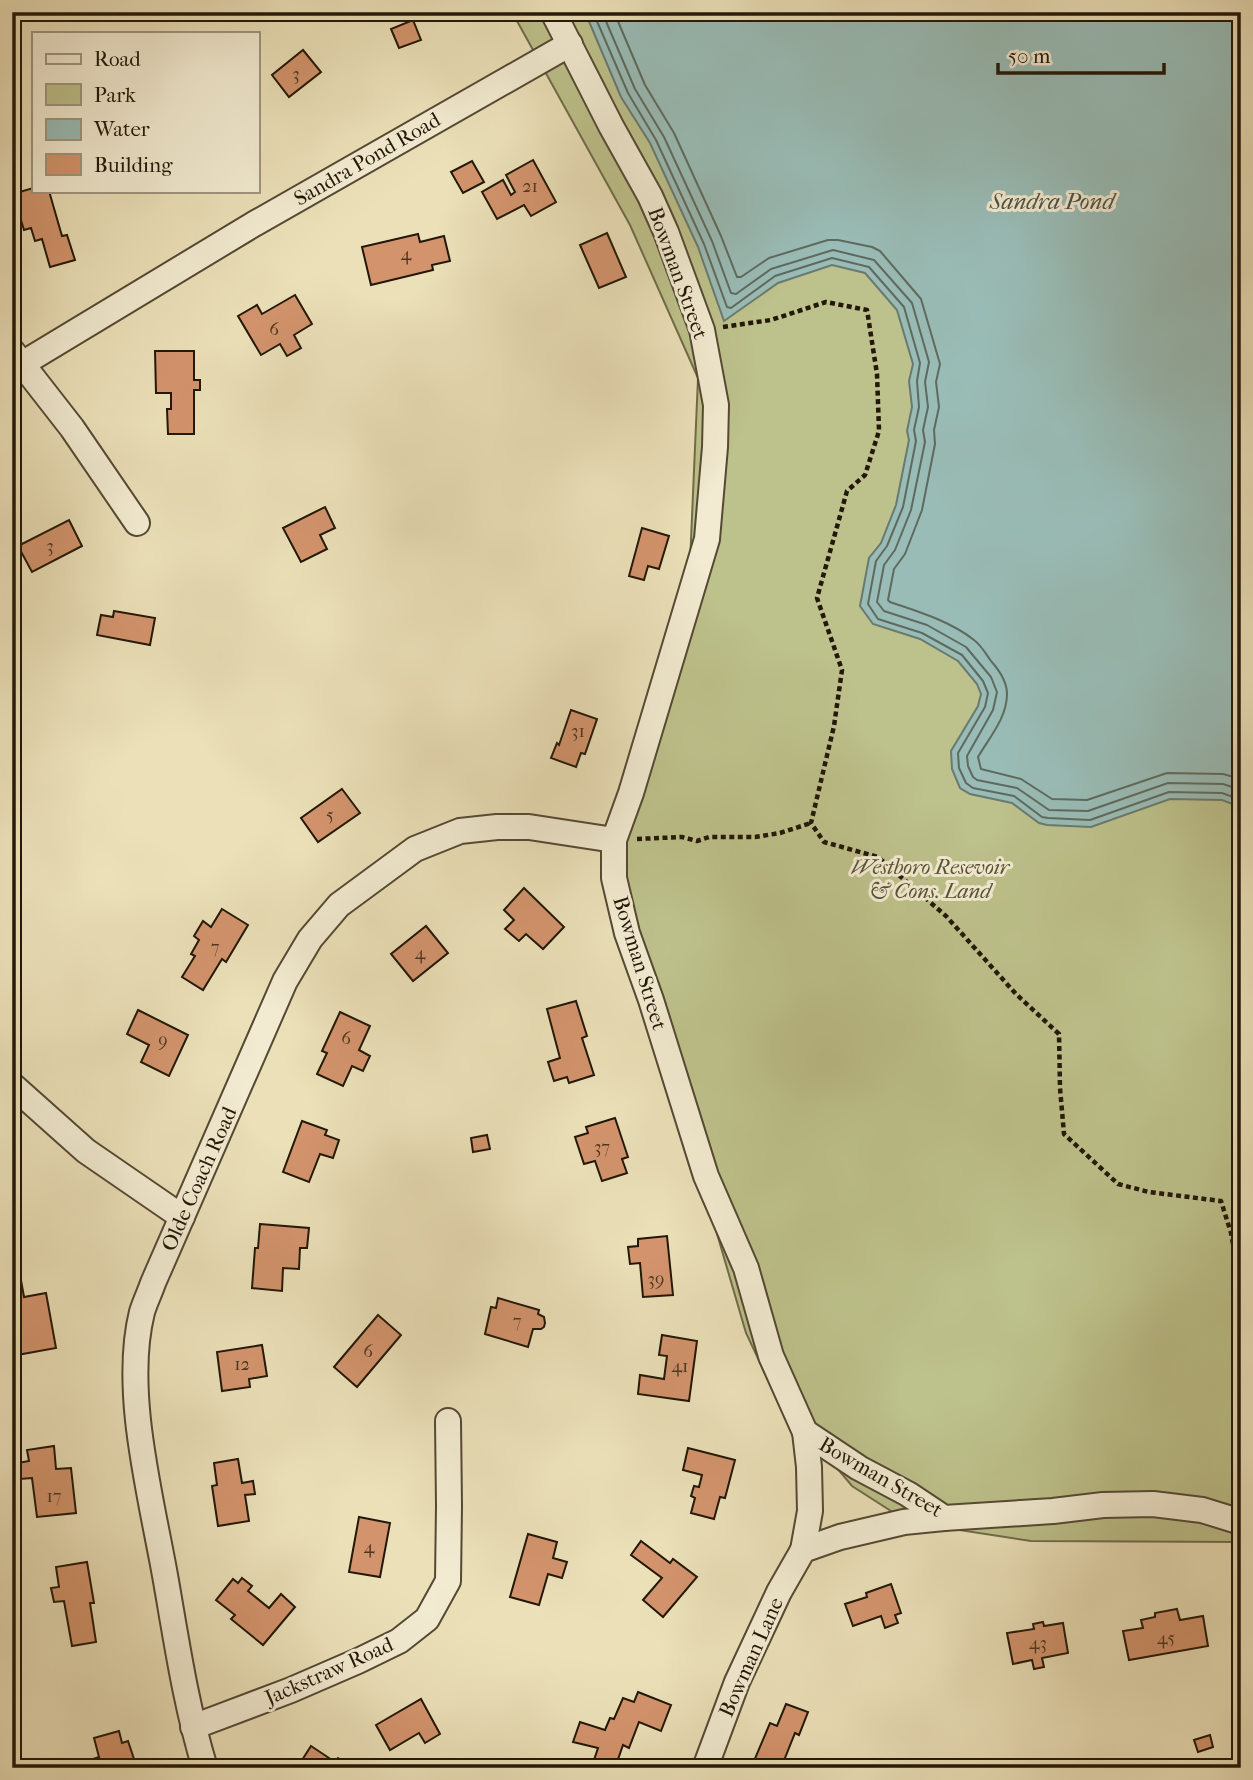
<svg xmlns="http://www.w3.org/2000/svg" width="1253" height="1780" font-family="'IM FELL French Canon',serif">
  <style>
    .green { fill: #bdc18b; stroke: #706c4a; stroke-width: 2 }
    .water { fill: #99bcb6; stroke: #697a70; stroke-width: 2 }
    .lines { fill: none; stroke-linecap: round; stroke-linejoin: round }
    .shore { stroke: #5e6a5f; stroke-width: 2 }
    .stream { stroke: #697a70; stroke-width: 7 }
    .building { fill: #d3946d; stroke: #221708; stroke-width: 2 }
    .minor-casing { stroke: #544934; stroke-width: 28 }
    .path { stroke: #221708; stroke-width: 4.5; stroke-dasharray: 5 3.5; stroke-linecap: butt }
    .minor { stroke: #f2ebd1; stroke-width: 24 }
    .labels { text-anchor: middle; stroke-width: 6; stroke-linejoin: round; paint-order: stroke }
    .number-label { font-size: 18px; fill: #4e3621 }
    .street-label { font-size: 21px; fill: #221708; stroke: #f2ebd1 }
    .park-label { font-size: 21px; font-style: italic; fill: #585236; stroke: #f2ebd1 }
    .water-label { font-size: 23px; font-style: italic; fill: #4c5145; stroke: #f2ebd1 }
  </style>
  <rect width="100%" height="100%" fill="#ebe0b8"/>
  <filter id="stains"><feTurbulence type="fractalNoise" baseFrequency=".00286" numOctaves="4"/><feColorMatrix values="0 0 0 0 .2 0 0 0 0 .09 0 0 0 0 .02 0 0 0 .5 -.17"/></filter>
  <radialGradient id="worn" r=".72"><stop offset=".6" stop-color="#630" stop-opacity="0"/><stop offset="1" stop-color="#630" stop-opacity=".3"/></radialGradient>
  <polygon class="green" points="512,12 1241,12 1241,1542 1031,1541 940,1527 902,1518 852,1486 826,1455 805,1440 779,1403 746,1333 612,874 687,632 698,378 630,225"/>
  <polygon class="water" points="585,12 1241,12 1241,809 1238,806 1222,800 1170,799 1091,827 1047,825 1039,823 1012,803 970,794 960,788 952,769 951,751 978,706 981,694 977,684 958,661 920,639 873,624 860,606 869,558 881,543 896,505 909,440 907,431 912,407 909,381 913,364 897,310 865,273 832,265 778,283 724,321 698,247 650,143 621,97"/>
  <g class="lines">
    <g class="shore">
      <polyline points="593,12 628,93 656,140 704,244 727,307 731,308 775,276 832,258 869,267 904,307 920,363 917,381 919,407 914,430 916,441 903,507 887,546 876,561 868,604 878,619 922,633 962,655 983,681 988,693 985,707 958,753 959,768 966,783 973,788 1014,796 1042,817 1048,818 1090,820 1169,792 1222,793 1241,800"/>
      <polyline points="602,12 635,89 664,137 712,241 731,293 736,294 771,269 833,250 874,260 912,303 929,362 925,382 928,407 923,430 925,442 911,510 895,550 884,565 877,602 884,611 927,625 966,647 991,677 997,692 993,710 967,756 968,766 973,777 977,780 1017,788 1049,810 1088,811 1168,783 1223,784 1241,790"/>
      <path d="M614,12L645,85L674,133L721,236L737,277H741L769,258L828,240H838L872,247L880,251L921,299L940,364L936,382L939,407L934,430L935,444L922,510L905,554L894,569L888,600L890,602C919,612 950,621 974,640C981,645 986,654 991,661C999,670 1007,682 1007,694C1007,718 989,738 978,757L981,769L1021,779L1052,799L1087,800L1167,773L1223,774L1241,779"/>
    </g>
    <polyline class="stream" points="12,1767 14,1768"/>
  </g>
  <g class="building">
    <polygon points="413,20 421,40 399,48 391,29"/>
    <polygon points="303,50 321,72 289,97 272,75"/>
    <polygon points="533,160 556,202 531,216 524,205 497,219 482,192 503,180 511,195 515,192 506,175"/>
    <polygon points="472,161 484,182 463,193 451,172"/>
    <polygon points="33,188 33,191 49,191 62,236 67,235 75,260 50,267 42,239 35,241 31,228 24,230 13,194"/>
    <polygon points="607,233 626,277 599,288 580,245"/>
    <polygon points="418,234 420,242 444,236 450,261 432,265 433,270 371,285 362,247"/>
    <polygon points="295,295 312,324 294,335 301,348 287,356 280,344 261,355 238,316 257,305 262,314"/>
    <polygon points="155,351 194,351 194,380 200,380 200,390 194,390 194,434 168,434 167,409 171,409 171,393 156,393"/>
    <polygon points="325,507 335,528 320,535 327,549 301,562 283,528"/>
    <polygon points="69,520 82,546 32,572 18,546"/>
    <polygon points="642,528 669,536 659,569 648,566 644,580 629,576"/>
    <polygon points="114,611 155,618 150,645 97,635 101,615 113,617"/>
    <polygon points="571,710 597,719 585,754 581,753 576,767 551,758 557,743 559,745"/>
    <polygon points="342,789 360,813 318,842 301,818"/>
    <polygon points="524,888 564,927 543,949 526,934 519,941 505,929 514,920 504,910"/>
    <polygon points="222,909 248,925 226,962 222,959 203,990 182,977 195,956 191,954 199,940 194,936 203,921 211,927"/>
    <polygon points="426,926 448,953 413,981 391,954"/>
    <polygon points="576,1001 587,1036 582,1038 594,1075 569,1083 567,1077 554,1081 548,1062 560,1058 547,1009"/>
    <polygon points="138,1010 188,1035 169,1076 141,1062 149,1045 127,1034"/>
    <polygon points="340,1012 370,1026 359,1050 370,1056 363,1071 352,1066 343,1086 317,1074 327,1053 322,1051"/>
    <polygon points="615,1118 628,1157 622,1159 627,1173 602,1181 595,1161 584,1164 575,1137 588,1133 586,1127"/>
    <polygon points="302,1121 327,1130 325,1135 339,1140 333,1158 320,1154 309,1182 283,1172"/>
    <polygon points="487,1135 490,1149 473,1152 471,1138"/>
    <polygon points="260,1224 309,1228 307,1248 300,1248 299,1269 283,1268 282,1291 252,1288 255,1248 258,1248"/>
    <polygon points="667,1236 673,1295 643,1297 640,1263 630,1264 628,1247 638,1246 638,1239"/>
    <polygon points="12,1258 17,1258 24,1297 46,1293 56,1348 17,1355 12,1327"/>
    <polygon points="498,1298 539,1310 538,1314 544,1317 545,1323 544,1327 541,1329 533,1329 528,1347 485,1334 491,1307 496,1308"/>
    <polygon points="378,1315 401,1335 357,1387 334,1367"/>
    <polygon points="662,1335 697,1341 689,1401 638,1394 640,1375 664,1379 667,1356 659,1355"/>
    <polygon points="262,1345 267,1376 249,1379 250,1387 222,1391 217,1352"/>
    <polygon points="54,1446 56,1469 71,1468 76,1513 37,1517 32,1478 20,1479 18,1463 29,1461 27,1450"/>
    <polygon points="688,1448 735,1460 725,1498 720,1497 714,1519 691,1513 695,1498 691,1496 694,1486 699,1487 702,1475 683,1470"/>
    <polygon points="238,1459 242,1483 253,1481 255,1494 245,1495 249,1521 218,1526 212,1486 217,1485 214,1463"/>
    <polygon points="359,1517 390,1523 380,1577 349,1572"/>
    <polygon points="528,1534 557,1542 553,1558 567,1562 562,1578 548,1574 539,1605 510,1597"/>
    <polygon points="641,1541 670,1563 673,1559 697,1577 663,1617 643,1600 662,1578 631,1555"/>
    <polygon points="87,1562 94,1603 90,1603 96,1642 72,1646 64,1601 54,1602 51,1588 59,1587 56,1567"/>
    <polygon points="242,1578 252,1586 248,1591 269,1608 281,1594 295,1607 263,1645 231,1619 235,1615 216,1600 233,1579 238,1583"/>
    <polygon points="891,1584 901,1613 895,1615 898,1623 885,1628 881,1616 853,1626 845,1604 867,1597 866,1593"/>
    <polygon points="1177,1609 1180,1620 1203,1616 1208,1646 1129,1660 1123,1631 1143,1628 1141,1620 1155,1617 1155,1613"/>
    <polygon points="1043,1622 1044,1626 1063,1623 1068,1653 1042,1658 1044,1667 1034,1669 1032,1660 1013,1664 1007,1633 1034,1629 1033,1624"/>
    <polygon points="638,1692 671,1705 661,1731 639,1722 629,1748 623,1745 615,1768 597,1768 592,1766 598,1748 573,1742 580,1722 605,1730 610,1718 614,1719 623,1698 634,1702"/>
    <polygon points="421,1699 440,1734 425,1743 419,1733 390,1750 376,1725"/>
    <polygon points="786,1704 808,1712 799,1735 795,1733 781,1768 751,1768 770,1723 777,1726"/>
    <polygon points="119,1731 122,1743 128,1741 137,1768 93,1768 90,1760 99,1757 94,1738"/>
    <polygon points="1210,1735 1213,1747 1198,1752 1194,1740"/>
    <polygon points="311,1746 335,1762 338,1758 353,1768 297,1768"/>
  </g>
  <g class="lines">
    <defs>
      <g id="minor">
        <polyline points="553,12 611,126 650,196 666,232 702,330 716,405 715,447 707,539 631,793 614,840 614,878 627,933 651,1000 706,1176 746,1268 771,1356 805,1432 859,1468 908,1494 944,1518 1053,1511 1103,1505 1153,1504 1202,1510 1241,1522"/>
        <polyline points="12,351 72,428 137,523"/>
        <polyline points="22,364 254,224 570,44"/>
        <polyline points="12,1085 86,1151 182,1217"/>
        <polyline points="803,1550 810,1511 809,1467 805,1432"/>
        <polyline points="193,1727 291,1690 358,1661 399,1641 427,1619 448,1581 449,1506 448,1421"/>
        <path d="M205,1768C186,1706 177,1644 166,1581C152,1500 122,1392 142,1312C145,1302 150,1292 153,1283L285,981L310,939L339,905L415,849L460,831L497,827H529L614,840"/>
        <polyline points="705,1768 737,1682 779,1592 803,1550 840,1537 904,1522 944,1518"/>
      </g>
    </defs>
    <use href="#minor" class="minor-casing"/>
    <g class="path">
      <polyline points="723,327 771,320 826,302 867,310 877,374 879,431 865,475 847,491 817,598 842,670 834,726 811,823 824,842 878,857 946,916 1016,994 1059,1034 1060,1088 1064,1134 1118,1184 1149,1192 1221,1201 1231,1233 1239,1277 1235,1319 1241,1337"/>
      <polyline points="637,839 682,837 697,841 709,837 755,837 780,833 811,823"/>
    </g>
    <use href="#minor" class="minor"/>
  </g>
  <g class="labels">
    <g class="number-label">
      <text x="296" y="80">3</text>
      <text x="530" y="192">21</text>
      <text x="406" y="260">4</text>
      <text x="274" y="335">6</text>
      <text x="50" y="552">3</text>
      <text x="578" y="737">31</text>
      <text x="330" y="821">5</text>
      <text x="215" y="953">7</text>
      <text x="420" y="959">4</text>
      <text x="346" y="1044">6</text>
      <text x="163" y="1046">9</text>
      <text x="602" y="1153">37</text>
      <text x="656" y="1285">39</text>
      <text x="517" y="1327">7</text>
      <text x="368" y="1357">6</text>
      <text x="242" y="1370">12</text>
      <text x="680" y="1372">41</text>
      <text x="54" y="1502">17</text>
      <text x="369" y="1553">4</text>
      <text x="1166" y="1644">45</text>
      <text x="1038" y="1649">43</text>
    </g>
    <g class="street-label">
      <text transform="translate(367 159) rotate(-30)" y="7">Sandra Pond Road</text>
      <text transform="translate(678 273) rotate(70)" y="7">Bowman Street</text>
      <text transform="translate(640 963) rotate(73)" y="7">Bowman Street</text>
      <text transform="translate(199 1179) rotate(-66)" y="7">Olde Coach Road</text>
      <text transform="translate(881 1477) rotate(30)" y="7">Bowman Street</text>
      <text transform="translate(751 1657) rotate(-66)" y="7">Bowman Lane</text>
      <text transform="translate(329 1671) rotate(-24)" y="7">Jackstraw Road</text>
    </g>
    <g class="park-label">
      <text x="930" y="874">Westboro Resevoir<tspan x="930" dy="24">&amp; Cons. Land</tspan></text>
    </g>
    <g class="water-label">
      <text x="1052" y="209">Sandra Pond</text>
    </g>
  </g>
  <rect width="1253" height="1780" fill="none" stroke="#ebe0b8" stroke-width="42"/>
  <rect x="14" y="14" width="1225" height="1752" fill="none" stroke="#221708" stroke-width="3.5"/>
  <rect x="21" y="21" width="1211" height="1738" fill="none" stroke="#221708" stroke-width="2"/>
  <rect x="32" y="32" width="228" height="161" fill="#f2ebd1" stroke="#9f9681" stroke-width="2"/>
  <rect x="46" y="54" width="35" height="10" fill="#f2ebd1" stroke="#9f9681" stroke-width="2"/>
  <text x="94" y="66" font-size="21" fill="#221708">Road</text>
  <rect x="46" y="84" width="35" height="21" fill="#bdc18b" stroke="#9f9681" stroke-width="2"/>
  <text x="94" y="102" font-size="21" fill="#221708">Park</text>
  <rect x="46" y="119" width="35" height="21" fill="#99bcb6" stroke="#9f9681" stroke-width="2"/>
  <text x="94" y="136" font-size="21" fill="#221708">Water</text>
  <rect x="46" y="154" width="35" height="21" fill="#d3946d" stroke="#9f9681" stroke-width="2"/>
  <text x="94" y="172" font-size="21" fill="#221708">Building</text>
  <path d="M998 63v10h166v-10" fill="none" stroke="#221708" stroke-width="3.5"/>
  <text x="1008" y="63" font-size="21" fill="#221708" stroke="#f2ebd1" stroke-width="5" paint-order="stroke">50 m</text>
  <rect width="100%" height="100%" filter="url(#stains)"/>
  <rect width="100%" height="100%" fill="url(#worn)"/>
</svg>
